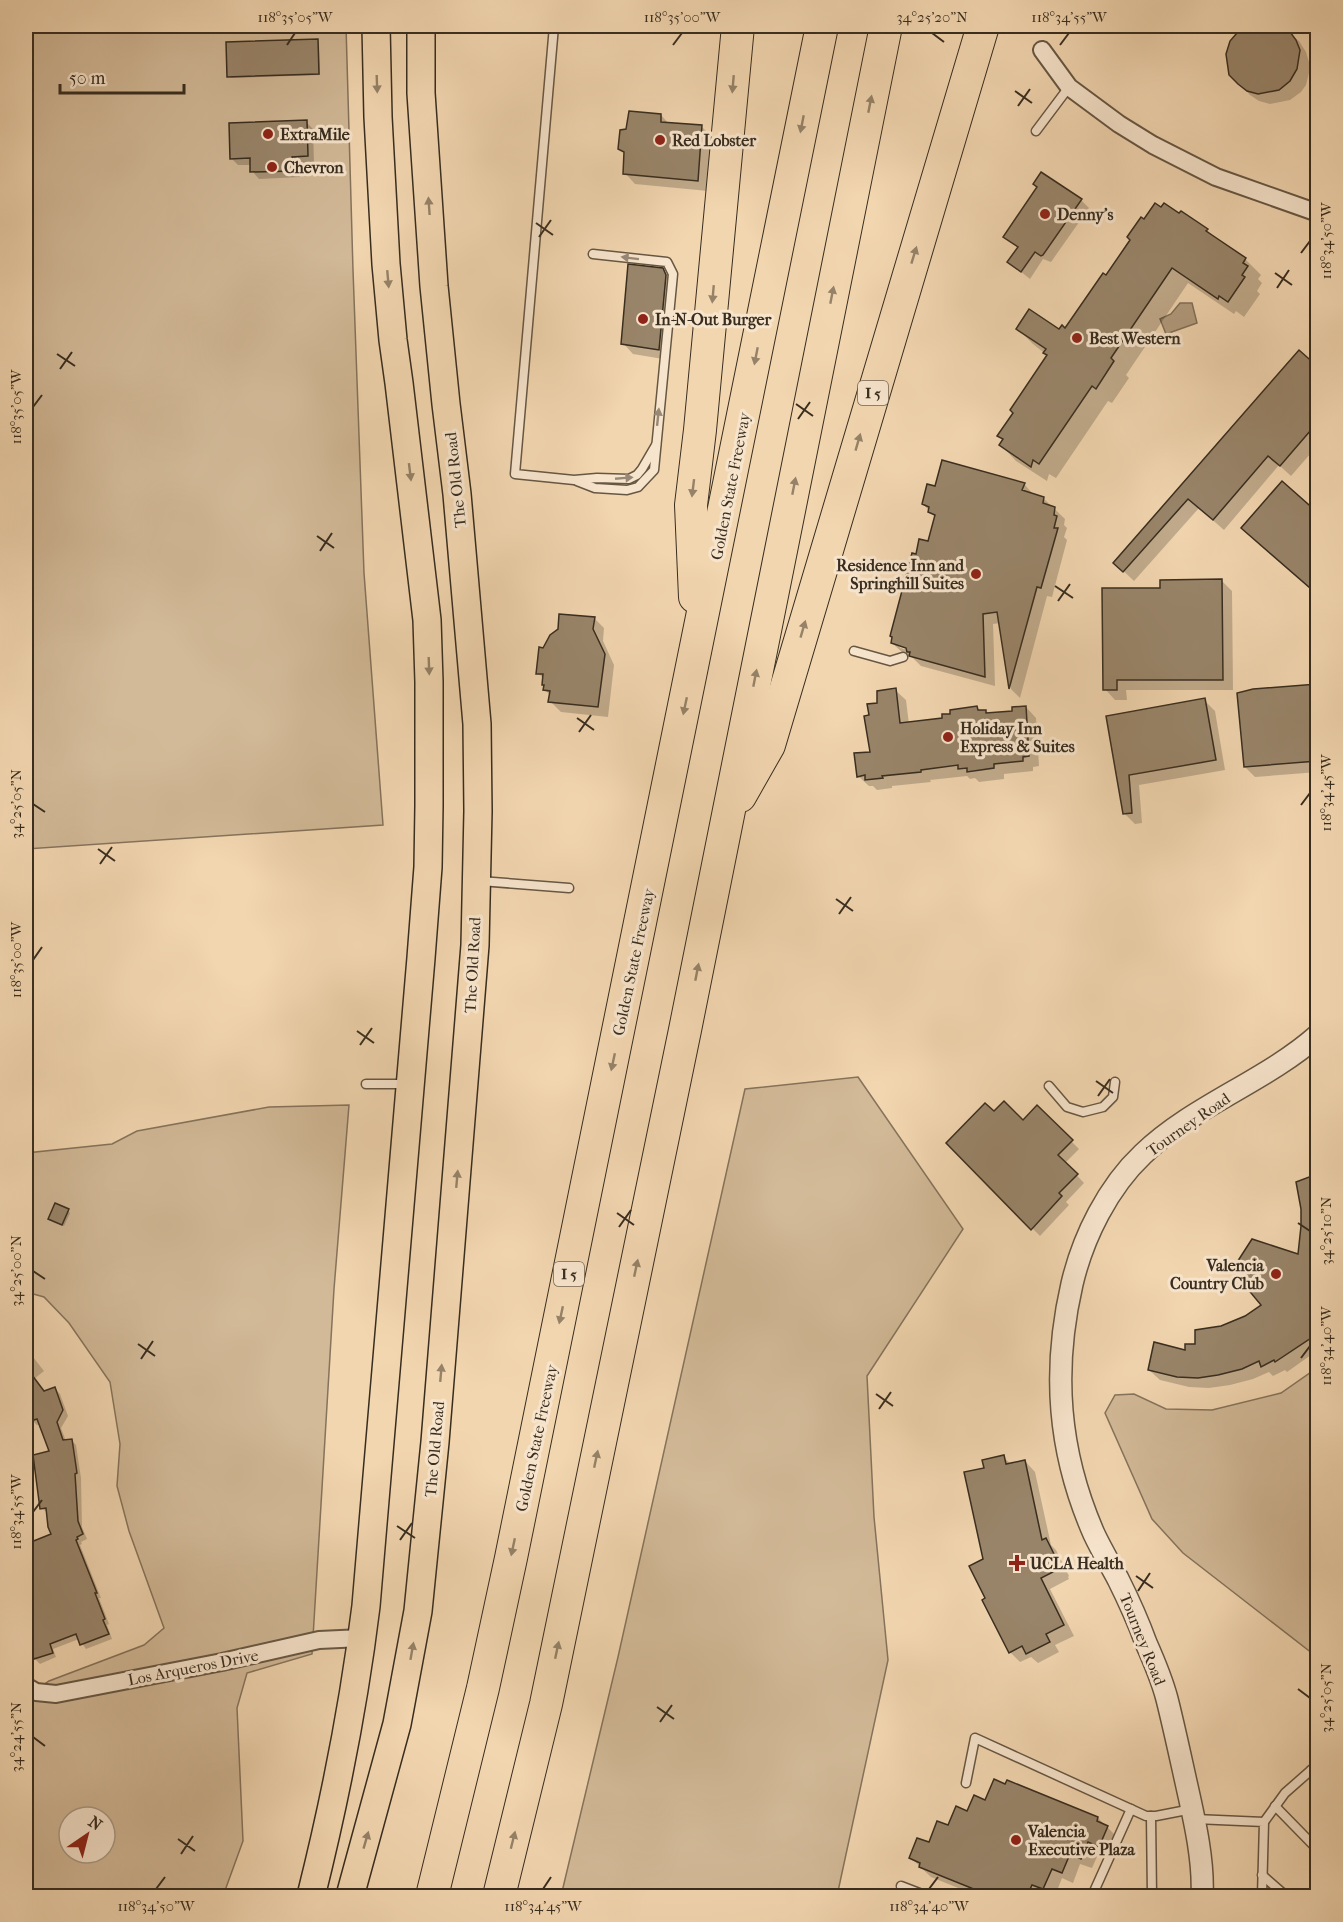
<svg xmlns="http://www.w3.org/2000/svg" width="1343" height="1922" font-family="'IM FELL French Canon',serif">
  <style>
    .green { fill: #d2b997; stroke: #85735b; stroke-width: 1.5; fill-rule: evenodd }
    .water { fill: #b39d7f; stroke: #827059; stroke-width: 1.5 }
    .shadow { fill: #0003; fill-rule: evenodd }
    .building { fill: #99856a; stroke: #382d1f; stroke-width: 1.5 }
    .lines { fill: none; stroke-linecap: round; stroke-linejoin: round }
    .service-casing { stroke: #665743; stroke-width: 11 }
    .minor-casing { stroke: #665743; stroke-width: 20 }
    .tertiary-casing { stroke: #665743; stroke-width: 24 }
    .primary-casing { stroke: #382d1f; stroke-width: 30 }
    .motorway-casing { stroke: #382d1f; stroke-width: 34 }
    .service { stroke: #f7e4cc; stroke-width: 8 }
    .minor { stroke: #f7e4cc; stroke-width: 16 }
    .tertiary { stroke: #f7e4cc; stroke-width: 21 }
    .primary { stroke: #f2d6b0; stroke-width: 27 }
    .motorway { stroke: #f2d6b0; stroke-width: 32 }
    .oneway { fill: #958268 }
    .oneway2 { fill: #988876 }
    .ticks { fill: none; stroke: #382d1f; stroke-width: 2 }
    .poi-dot { fill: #8f2418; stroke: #f7e4cc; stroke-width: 2 }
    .labels { text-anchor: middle; stroke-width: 6; stroke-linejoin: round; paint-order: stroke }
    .shield { fill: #f7e4cc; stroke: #716453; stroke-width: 1.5 }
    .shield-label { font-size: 15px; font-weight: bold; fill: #382d1f }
    .poi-label { font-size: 16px; font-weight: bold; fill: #382d1f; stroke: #f7e4cc; text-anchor: start }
    .street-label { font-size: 16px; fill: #382d1f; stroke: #f7e4cc }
    .neatline { fill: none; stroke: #382d1f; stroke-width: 2 }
    .ticks-label { font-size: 15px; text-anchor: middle; fill: #382d1f }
  </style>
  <rect width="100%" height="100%" fill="#f2d6b0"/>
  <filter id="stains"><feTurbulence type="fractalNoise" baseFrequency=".00333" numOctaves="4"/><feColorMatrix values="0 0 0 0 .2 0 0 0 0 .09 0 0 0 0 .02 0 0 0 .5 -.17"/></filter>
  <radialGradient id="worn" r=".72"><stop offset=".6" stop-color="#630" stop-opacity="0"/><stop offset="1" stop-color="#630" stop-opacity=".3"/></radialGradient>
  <g class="green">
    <polygon points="26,26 346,26 353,270 364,573 383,825 26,849"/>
    <polygon points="858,1077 963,1229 867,1376 874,1517 888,1660 837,1896 561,1896 618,1657 745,1089"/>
    <path d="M349,1105L334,1289L312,1654L247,1673L237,1708L243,1841L223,1896H26V1697L49,1681L144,1645L164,1628L129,1531L117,1486L120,1444L110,1382L69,1323L44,1297L26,1292V1153L112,1144L137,1131L269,1107ZM69,1817H105V1853H69Z"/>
    <polygon points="1317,1368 1317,1657 1183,1553 1152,1519 1105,1413 1115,1395 1134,1394 1166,1409 1212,1410 1281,1393"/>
  </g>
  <polygon class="water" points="1180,303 1192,303 1197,323 1166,334 1160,319 1171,314"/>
  <g class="shadow">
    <polygon points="1246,26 1280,26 1299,41 1306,52 1309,62 1310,69 1306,85 1301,92 1290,100 1270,104 1259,101 1250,95 1239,83 1234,37"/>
    <polygon points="317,40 319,42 320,75 231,78 229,76"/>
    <polygon points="661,115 669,124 702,127 712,137 708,191 635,184 625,173 625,154 620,149"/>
    <polygon points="306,122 313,129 314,163 299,163 300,177 259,179 252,171 252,165 238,165 231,158"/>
    <polygon points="1038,187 1081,200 1089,208 1051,262 1043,259 1030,279 1009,262 1018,248 1005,237"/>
    <polygon points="1207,230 1220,242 1245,259 1261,275 1258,279 1262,283 1257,291 1260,294 1244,317 1236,311 1234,314 1188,283 1126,375 1129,378 1112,403 1108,401 1056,478 1049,474 1047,481 1016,461 1001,445 1004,440 999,436 1048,356 1033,344 1018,329 1059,331 1066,330 1107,277"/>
    <polygon points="662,269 673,280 676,287 669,360 633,354 623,343"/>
    <polygon points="1299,352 1318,368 1318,445 1291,476 1279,465 1224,530 1199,508 1134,581 1115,563"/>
    <polygon points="1282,483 1318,514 1318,594 1254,538"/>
    <path d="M1024,484L1034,495L1043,498L1065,519L1064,525L1067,528L1064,537L1067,540L1052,597L1047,596L1020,698L1011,689L1000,623L993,624L995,686L921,666L911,656L903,653L892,643L917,556L929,543L936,518L923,504ZM896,644L914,649L913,652L901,648Z"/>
    <polygon points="1221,580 1232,591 1233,690 1126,690 1127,700 1115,700 1105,689 1161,589"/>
    <polygon points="594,618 604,628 603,641 614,665 608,717 561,712 550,701 551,696 545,690 544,679 538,673 544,649"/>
    <polygon points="1318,685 1318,772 1255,777 1245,767 1253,691"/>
    <polygon points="895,690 906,700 909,724 944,720 952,715 976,708 980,712 986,711 989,715 1014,712 1026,707 1036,718 1039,766 1033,767 1033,771 1004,774 1004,779 979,782 975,778 970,779 967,776 930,780 931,782 892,786 892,788 877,790 873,786 869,786 858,776 872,753 870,717 879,704"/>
    <polygon points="1204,700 1215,711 1225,770 1139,785 1142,823 1135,824 1124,813 1107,717"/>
    <polygon points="1037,1107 1079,1149 1065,1163 1084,1183 1066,1202 1069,1205 1040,1236 948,1143 994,1113 1023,1122"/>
    <polygon points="1318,1177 1318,1350 1287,1372 1285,1370 1273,1376 1269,1372 1253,1379 1230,1385 1209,1388 1189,1387 1160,1380 1149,1370 1186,1352 1221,1327 1246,1317 1263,1305 1299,1256 1303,1209 1297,1183"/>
    <polygon points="68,1211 70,1213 64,1226 50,1219"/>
    <polygon points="26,1348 44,1371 34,1379 45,1392 55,1389 60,1394 68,1416 61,1428 66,1441 71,1440 76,1445 81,1478 82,1527 87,1539 81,1542 82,1544 80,1545 101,1598 99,1598 109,1624 107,1625 112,1639 86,1649 79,1639 53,1649 56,1657 40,1664 35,1659 26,1633 26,1546 53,1535 48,1513 41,1508 51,1452 40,1424 37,1425 32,1420 26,1402"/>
    <polygon points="1003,1457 1011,1464 1025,1461 1035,1472 1051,1545 1056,1550 1069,1576 1068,1577 1069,1579 1050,1589 1074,1636 1055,1645 1059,1652 1038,1663 1031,1657 1020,1662 1010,1652 987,1599 984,1560 986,1469"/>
    <polygon points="986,1801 1098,1818 1118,1838 1110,1857 1099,1852 1092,1868 1080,1864 1073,1883 1062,1878 1055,1896 1043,1894 1042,1896 978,1896 931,1877 911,1858 968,1813"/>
  </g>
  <g class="building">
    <polygon points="1243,26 1283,26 1288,29 1296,40 1300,50 1297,69 1290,81 1279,90 1258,94 1247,91 1238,84 1229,75 1226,54 1230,41"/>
    <polygon points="318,39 319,74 227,77 226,42"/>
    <polygon points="629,111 661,114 661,122 702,125 698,181 623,174 624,152 618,149 620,130 626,129"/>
    <polygon points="307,120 308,156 292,157 294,171 250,172 250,158 230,159 229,123"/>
    <polygon points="1041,172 1082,199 1043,255 1041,256 1035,252 1021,272 1007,262 1018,247 1003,237 1037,187 1033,184"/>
    <polygon points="1155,203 1161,207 1164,203 1179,213 1181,211 1208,229 1206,231 1246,258 1243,263 1248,266 1242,275 1245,277 1228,302 1219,296 1218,299 1172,268 1111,358 1114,361 1096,389 1092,386 1039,464 1033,460 1031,467 999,445 1003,439 997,436 1013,413 1010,410 1047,355 1043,353 1046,349 1016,329 1029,309 1059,329 1062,325 1065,328 1103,273 1106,275 1130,240 1127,237 1141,217 1144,219"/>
    <polygon points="628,264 663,268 666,275 659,350 621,344"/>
    <polygon points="1299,350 1317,366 1317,423 1280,466 1268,456 1213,520 1188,499 1123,572 1113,563"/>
    <polygon points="942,460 1025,483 1022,490 1044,497 1043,503 1055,507 1054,515 1057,516 1054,528 1058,528 1041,588 1037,587 1009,689 997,612 983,614 985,677 909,656 910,652 907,652 906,648 891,643 892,637 890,636 912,553 916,554 919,539 928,541 935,515 928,512 929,507 922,504 927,484 935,486"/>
    <polygon points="1282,481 1317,512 1317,594 1241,528"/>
    <polygon points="1222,579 1223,680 1117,680 1117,690 1103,690 1102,588 1160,588 1160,580"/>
    <polygon points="559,614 595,617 593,629 605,654 598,707 548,702 550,691 543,690 544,685 542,685 543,674 536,674 539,647 543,648 550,635 558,629"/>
    <polygon points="1317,684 1317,761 1244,767 1237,693 1253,689"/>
    <polygon points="896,688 900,723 942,718 942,714 950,714 950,710 977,706 978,710 986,710 986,713 1012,711 1012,707 1026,706 1029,756 1023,757 1023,761 994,764 994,768 967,772 967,768 958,769 958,765 921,770 921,772 882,776 883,778 865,780 865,775 857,777 854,753 870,752 864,716 869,715 867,704 877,703 877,691"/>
    <polygon points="1205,698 1216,760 1129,775 1132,813 1123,814 1106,716"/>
    <polygon points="1004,1101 1023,1120 1037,1105 1073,1140 1058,1155 1078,1174 1059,1193 1062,1196 1031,1230 946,1143 985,1103 994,1111"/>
    <polygon points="1317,1174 1317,1334 1275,1362 1274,1360 1261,1367 1259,1361 1242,1369 1218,1375 1198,1378 1177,1377 1148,1370 1154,1342 1185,1350 1185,1344 1195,1344 1195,1330 1221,1326 1245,1316 1261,1305 1232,1270 1252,1239 1298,1254 1301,1226 1301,1209 1296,1182"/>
    <polygon points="55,1203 69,1209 62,1225 48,1219"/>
    <polygon points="26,1367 44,1391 55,1387 63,1410 57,1422 63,1440 72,1439 77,1473 75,1474 78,1521 83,1534 77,1537 78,1539 76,1540 97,1593 95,1593 105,1619 103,1620 109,1634 80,1645 76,1634 50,1644 53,1653 34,1659 26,1637 26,1544 51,1534 48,1527 46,1508 40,1509 33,1455 49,1451 37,1419 31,1421 26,1406"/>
    <polygon points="1004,1455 1006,1464 1025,1460 1042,1540 1046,1538 1060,1566 1058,1567 1059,1569 1041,1578 1064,1625 1046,1634 1050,1642 1026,1654 1022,1646 1009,1653 982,1600 985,1598 969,1566 983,1559 964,1472 984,1468 982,1460"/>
    <polygon points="994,1779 1005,1784 1007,1780 1098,1817 1097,1821 1108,1826 1099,1847 1088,1842 1081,1859 1070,1854 1062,1873 1052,1869 1043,1889 1032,1885 1027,1896 991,1896 919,1867 920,1863 909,1858 917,1838 929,1842 937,1821 948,1825 956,1806 967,1811 974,1795 985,1800"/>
  </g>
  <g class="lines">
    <defs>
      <g id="service">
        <polyline points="554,26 515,474 574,480 597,478 629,479 637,475 642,469 656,445"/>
        <polyline points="1036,131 1069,87"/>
        <polyline points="577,481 595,488 627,490 638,487 654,470 673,274 667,262 593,254"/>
        <polyline points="854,651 890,661 903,657"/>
        <polyline points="480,881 569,888"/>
        <polyline points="366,1084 406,1084"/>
        <polyline points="1049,1086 1067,1107 1083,1112 1103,1107 1113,1097 1115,1082"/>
        <polyline points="1311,1770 1318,1776"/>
        <polyline points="966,1783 975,1738 1146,1816 1156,1816 1192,1809"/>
        <polyline points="1275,1806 1318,1850"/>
        <polyline points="1151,1816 1152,1896"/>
        <polyline points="1195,1819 1264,1822 1262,1896"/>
        <polyline points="1264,1822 1285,1793 1318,1764"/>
        <polyline points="1262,1875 1286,1896"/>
        <polyline points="901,1886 927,1896"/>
        <polyline points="1092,1896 1131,1809"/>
      </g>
      <g id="minor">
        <polyline points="1042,50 1069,87 1119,124 1153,145 1216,177 1318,213"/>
        <polyline points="26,1686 36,1692 56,1694 222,1662 319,1640 362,1638"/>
      </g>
      <path id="tertiary" d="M1202,1896C1204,1860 1194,1818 1186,1782C1180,1755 1174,1727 1167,1699C1162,1680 1154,1661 1146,1643C1138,1621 1128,1599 1118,1579C1110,1564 1101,1549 1094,1534C1058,1452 1052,1371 1072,1284C1083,1237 1108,1187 1143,1154C1194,1105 1265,1082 1318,1035"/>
      <g id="primary">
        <path d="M311,1896C335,1800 354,1704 366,1606L421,958L428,867L429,806V682L427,620L399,383L393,340L386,264L378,117L376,26"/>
        <polyline points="350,1896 397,1724 418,1611 435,1442 475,945 478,811 477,724 457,494 446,404 434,286 421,93 421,26"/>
      </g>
      <g id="motorway">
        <polyline points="695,597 691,505 700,430 738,26"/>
        <polyline points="740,796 769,745 983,26"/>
        <polyline points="432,1896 483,1688 511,1558 822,26"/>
        <polyline points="499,1896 546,1704 685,1030 886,26"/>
      </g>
    </defs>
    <use href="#service" class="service-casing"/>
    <use href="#minor" class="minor-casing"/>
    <use href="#tertiary" class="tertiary-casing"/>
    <use href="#primary" class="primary-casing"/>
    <use href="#motorway" class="motorway-casing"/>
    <use href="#service" class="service"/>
    <use href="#minor" class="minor"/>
    <use href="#tertiary" class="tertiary"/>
    <use href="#primary" class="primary"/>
    <use href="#motorway" class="motorway"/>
  </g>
  <defs><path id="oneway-solid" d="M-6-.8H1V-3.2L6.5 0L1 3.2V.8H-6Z" transform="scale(1.5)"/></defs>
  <g class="oneway">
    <use href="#oneway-solid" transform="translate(377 84) rotate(88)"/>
    <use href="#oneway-solid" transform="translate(733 84) rotate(95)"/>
    <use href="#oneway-solid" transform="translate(870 104) rotate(-79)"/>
    <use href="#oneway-solid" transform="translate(802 124) rotate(101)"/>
    <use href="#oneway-solid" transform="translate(429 206) rotate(-94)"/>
    <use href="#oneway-solid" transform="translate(914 255) rotate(-73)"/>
    <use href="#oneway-solid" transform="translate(388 279) rotate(85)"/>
    <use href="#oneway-solid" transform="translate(713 294) rotate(95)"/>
    <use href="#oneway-solid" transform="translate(832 295) rotate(-79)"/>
    <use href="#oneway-solid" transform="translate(756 356) rotate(101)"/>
    <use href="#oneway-solid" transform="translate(858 442) rotate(-74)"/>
    <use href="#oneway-solid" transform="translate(410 472) rotate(83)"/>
    <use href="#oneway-solid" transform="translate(794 486) rotate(-79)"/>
    <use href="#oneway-solid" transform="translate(693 488) rotate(97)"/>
    <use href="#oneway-solid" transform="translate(803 629) rotate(-74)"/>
    <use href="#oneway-solid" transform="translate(429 666) rotate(88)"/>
    <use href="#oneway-solid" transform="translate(755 678) rotate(-79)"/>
    <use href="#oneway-solid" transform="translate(685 706) rotate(102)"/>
    <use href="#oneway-solid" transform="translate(697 972) rotate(-79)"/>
    <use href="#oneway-solid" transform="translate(613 1062) rotate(102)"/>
    <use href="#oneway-solid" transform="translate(457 1179) rotate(-85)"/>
    <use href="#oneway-solid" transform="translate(636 1268) rotate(-78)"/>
    <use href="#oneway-solid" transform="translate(561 1315) rotate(102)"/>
    <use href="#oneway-solid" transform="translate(441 1373) rotate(-85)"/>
    <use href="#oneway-solid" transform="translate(596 1459) rotate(-78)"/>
    <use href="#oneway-solid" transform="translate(513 1547) rotate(102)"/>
    <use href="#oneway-solid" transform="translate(557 1650) rotate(-78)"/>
    <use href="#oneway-solid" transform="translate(412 1651) rotate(-80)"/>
    <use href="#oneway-solid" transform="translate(366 1840) rotate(-74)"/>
    <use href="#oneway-solid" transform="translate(513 1840) rotate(-76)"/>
  </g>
  <g class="oneway2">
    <use href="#oneway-solid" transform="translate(630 258) rotate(-173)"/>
    <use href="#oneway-solid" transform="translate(658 417) rotate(-84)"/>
    <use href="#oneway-solid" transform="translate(624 478) rotate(-5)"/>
  </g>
  <path class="ticks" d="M932,33L944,42M287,45L295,33M673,45L682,33M1060,45L1069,33M1015,91L1032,103M1018,106L1030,89M536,223L553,235M539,237L551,220M1301,253L1310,241M1275,273L1292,285M1277,288L1289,270M57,354L75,366M60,369L72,352M796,404L813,416M33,407L42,395M798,419L810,402M317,536L334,548M320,551L332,533M1055,586L1073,598M1058,601L1070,584M577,718L594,730M579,732L591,715M33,804L45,812M1301,805L1310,793M98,849L115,861M100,864L112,847M836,899L853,911M839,914L851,897M33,960L42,947M357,1031L374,1043M360,1045L372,1028M1096,1081L1113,1093M1098,1096L1110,1079M617,1213L634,1225M1298,1223L1310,1231M619,1227L631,1210M33,1271L45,1279M138,1344L155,1356M1301,1358L1310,1346M141,1359L153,1341M876,1394L893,1406M879,1409L891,1392M33,1512L42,1500M397,1526L415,1538M400,1540L412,1523M1136,1576L1153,1588M1138,1591L1150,1573M1298,1689L1310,1698M657,1707L674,1719M660,1722L672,1705M33,1737L45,1746M178,1839L195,1851M181,1854L193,1836M156,1889L165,1877M543,1889L551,1877M929,1889L938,1877"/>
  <g class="poi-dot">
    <circle cx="268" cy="134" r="6"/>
    <circle cx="660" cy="140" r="6"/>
    <circle cx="272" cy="167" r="6"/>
    <circle cx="1045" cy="214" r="6"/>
    <circle cx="643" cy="319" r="6"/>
    <circle cx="1077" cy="338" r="6"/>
    <circle cx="976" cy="574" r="6"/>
    <circle cx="948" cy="737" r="6"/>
    <circle cx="1276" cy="1274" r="6"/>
    <path d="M1014 1554h6v6h6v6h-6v6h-6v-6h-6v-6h6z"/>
    <circle cx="1016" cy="1840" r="6"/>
  </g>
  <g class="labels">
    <g class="shield">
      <rect x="858" y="381" width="30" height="24" rx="4.5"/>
      <rect x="554" y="1262" width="30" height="24" rx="4.5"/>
    </g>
    <g class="shield-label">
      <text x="873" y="398">I 5</text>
      <text x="569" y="1279">I 5</text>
    </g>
    <g class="poi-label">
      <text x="280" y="140">ExtraMile</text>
      <text x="672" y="146">Red Lobster</text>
      <text x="284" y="173">Chevron</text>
      <text x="1057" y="220">Denny's</text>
      <text x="655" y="325">In-N-Out Burger</text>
      <text x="1089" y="344">Best Western</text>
      <text x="964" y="571" text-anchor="end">Residence Inn and<tspan x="964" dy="18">Springhill Suites</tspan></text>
      <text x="960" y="734">Holiday Inn<tspan x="960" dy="18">Express &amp; Suites</tspan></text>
      <text x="1264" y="1271" text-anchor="end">Valencia<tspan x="1264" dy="18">Country Club</tspan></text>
      <text x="1030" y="1569">UCLA Health</text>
      <text x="1028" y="1837">Valencia<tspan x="1028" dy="18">Executive Plaza</tspan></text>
    </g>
    <g class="street-label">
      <text transform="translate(455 480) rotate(-96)" y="6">The Old Road</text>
      <text transform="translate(730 486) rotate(-79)" y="6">Golden State Freeway</text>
      <text transform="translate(633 962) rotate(-78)" y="6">Golden State Freeway</text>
      <text transform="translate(472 965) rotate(-87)" y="6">The Old Road</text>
      <text transform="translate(1188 1124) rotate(-35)" y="6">Tourney Road</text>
      <text transform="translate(536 1438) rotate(-78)" y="6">Golden State Freeway</text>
      <text transform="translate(434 1449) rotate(-85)" y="6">The Old Road</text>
      <text transform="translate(1143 1639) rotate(68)" y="6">Tourney Road</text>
      <text transform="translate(193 1667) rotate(-11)" y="6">Los Arqueros Drive</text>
    </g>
  </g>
  <rect width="1343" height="1922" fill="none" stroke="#f2d6b0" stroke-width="66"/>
  <g transform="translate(87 1835) rotate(35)"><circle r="28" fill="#f7e4cc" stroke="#ab9b87" stroke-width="1.5"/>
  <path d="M0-4.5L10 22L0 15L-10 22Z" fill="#8f2418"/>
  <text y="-9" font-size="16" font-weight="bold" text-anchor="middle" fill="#382d1f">N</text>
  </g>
  <path d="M60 84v9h124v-9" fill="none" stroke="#382d1f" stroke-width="3"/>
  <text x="69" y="84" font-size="18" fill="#382d1f" stroke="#f7e4cc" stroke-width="4.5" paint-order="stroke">50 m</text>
  <rect x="33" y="33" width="1277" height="1856" class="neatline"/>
  <g class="ticks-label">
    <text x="295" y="22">118°35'05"W</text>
    <text x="682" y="22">118°35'00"W</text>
    <text x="932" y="22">34°25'20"N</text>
    <text x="1069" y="22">118°34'55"W</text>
    <text transform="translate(1326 241) rotate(-90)" y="5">118°34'50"W</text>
    <text transform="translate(16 407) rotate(-90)" y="5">118°35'05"W</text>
    <text transform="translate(1326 793) rotate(-90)" y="5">118°34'45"W</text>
    <text transform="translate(16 804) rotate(-90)" y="5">34°25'05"N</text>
    <text transform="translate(16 960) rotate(-90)" y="5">118°35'00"W</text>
    <text transform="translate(1326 1231) rotate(-90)" y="5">34°25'10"N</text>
    <text transform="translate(16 1271) rotate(-90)" y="5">34°25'00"N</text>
    <text transform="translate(1326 1346) rotate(-90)" y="5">118°34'40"W</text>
    <text transform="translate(16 1512) rotate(-90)" y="5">118°34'55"W</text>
    <text transform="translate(1326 1698) rotate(-90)" y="5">34°25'05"N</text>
    <text transform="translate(16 1737) rotate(-90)" y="5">34°24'55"N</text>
    <text x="156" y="1911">118°34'50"W</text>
    <text x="543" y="1911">118°34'45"W</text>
    <text x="929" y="1911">118°34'40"W</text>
  </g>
  <rect width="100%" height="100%" filter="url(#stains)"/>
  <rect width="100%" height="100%" fill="url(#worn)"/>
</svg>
